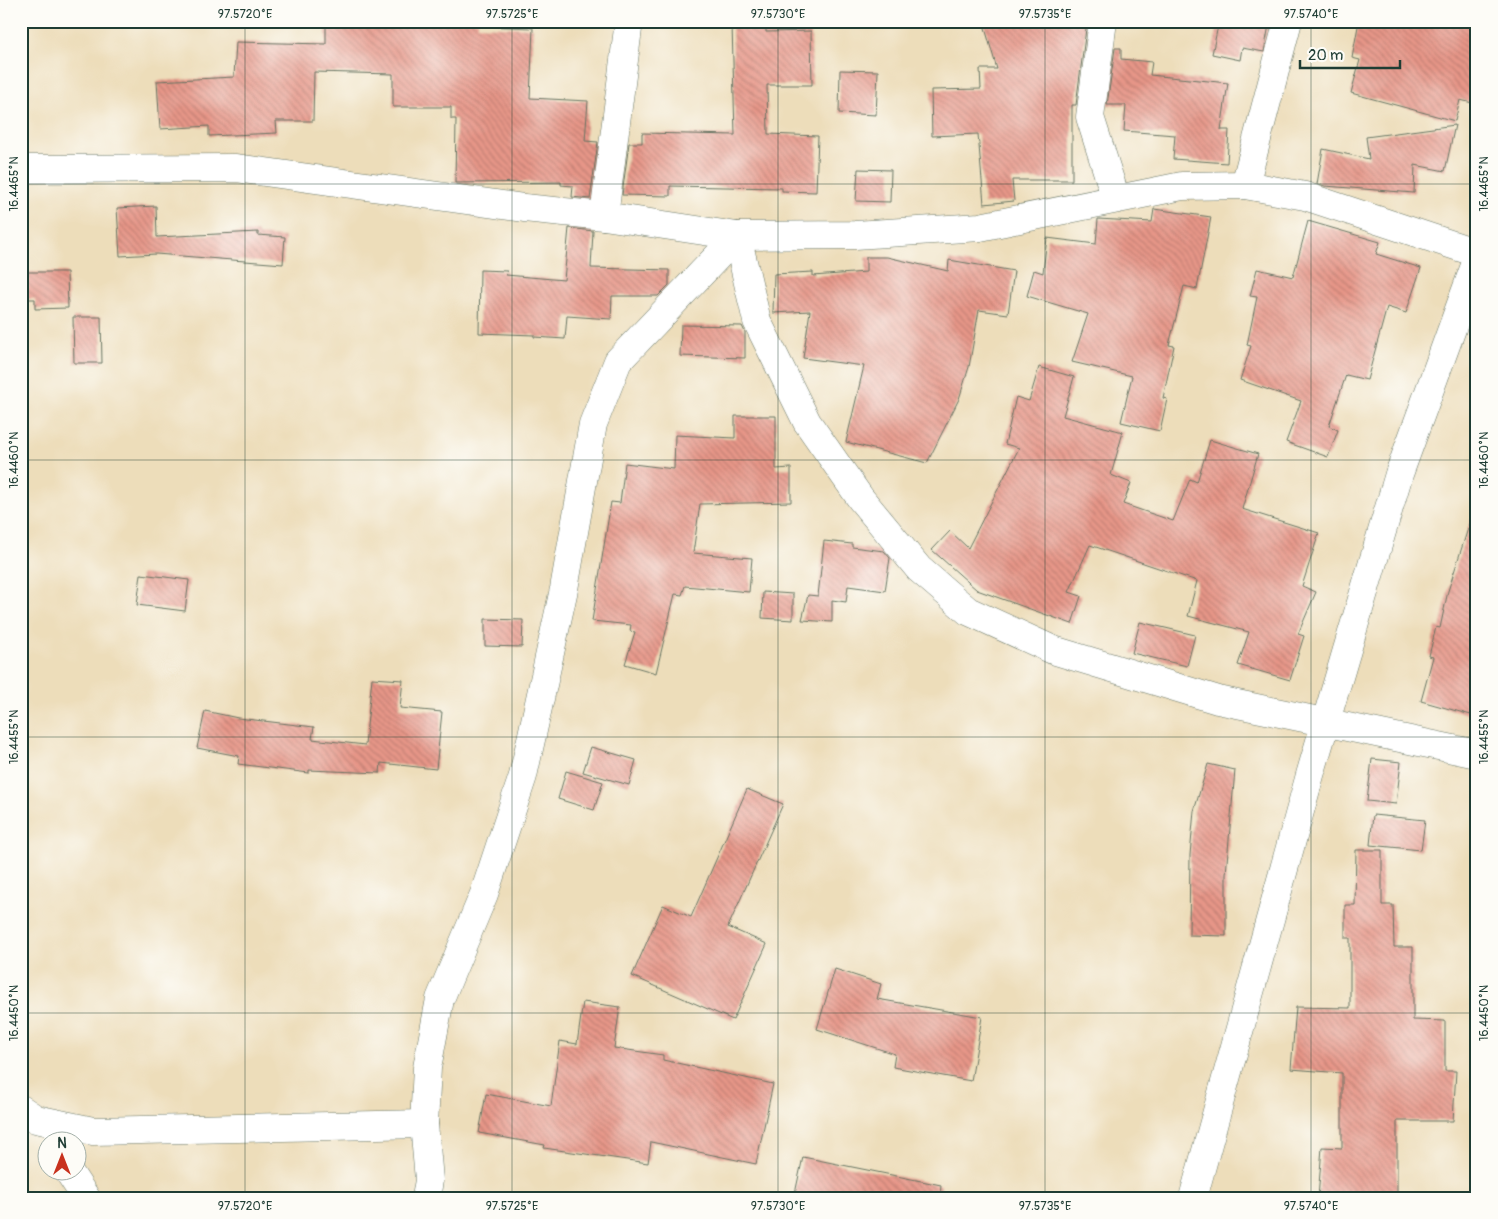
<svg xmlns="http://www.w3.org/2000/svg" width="1498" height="1219" font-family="Pangolin,sans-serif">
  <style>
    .building { fill: url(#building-back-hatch) }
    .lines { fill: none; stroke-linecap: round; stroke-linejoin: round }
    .minor-casing { stroke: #677563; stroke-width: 29 }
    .secondary-casing { stroke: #677563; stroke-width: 29 }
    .minor { stroke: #fff; stroke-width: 28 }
    .secondary { stroke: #fff; stroke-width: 28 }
    .ticks { fill: none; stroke: #1f3d34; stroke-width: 1; stroke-opacity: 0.45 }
    .neatline { fill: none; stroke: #1f3d34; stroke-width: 2 }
    .ticks-label { font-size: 12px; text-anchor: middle; fill: #1f3d34 }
  </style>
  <defs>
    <pattern id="building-back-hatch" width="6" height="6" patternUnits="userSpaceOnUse" patternTransform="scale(1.25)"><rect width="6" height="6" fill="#e79688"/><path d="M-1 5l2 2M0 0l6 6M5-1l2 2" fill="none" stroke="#bb7c70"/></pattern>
  </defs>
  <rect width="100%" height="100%" fill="#fdfcf7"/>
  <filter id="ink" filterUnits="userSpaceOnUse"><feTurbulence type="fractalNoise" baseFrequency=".02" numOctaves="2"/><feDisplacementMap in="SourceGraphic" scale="10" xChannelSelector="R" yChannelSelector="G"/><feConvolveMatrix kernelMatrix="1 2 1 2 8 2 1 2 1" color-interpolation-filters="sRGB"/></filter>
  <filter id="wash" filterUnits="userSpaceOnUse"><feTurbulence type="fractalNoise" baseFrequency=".0096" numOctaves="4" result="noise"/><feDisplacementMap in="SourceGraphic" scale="20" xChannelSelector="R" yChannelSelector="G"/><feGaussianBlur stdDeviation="1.12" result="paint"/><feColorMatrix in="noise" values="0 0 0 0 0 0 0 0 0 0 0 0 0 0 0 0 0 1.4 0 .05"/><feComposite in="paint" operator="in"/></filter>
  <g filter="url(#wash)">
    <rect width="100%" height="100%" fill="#edddba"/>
    <g id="blocks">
      <g class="building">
        <polygon points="326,21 478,21 478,26 533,28 530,98 588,101 585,141 598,142 590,199 572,197 573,186 561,185 561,182 455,183 456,119 451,119 451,107 393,107 393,74 314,72 313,121 276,121 277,133 209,136 209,126 160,129 157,81 234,77 236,42 326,44"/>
        <polygon points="983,21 1087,21 1076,105 1072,105 1072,180 1012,180 1014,201 984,204 978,134 932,136 931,90 981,89 980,69 997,69"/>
        <polygon points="1219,21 1251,21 1269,25 1264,52 1242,48 1240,60 1212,54"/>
        <polygon points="1359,21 1477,21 1477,104 1460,100 1455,121 1351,93 1360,60 1352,58"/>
        <polygon points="766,24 766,32 811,31 812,85 767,85 768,134 818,136 816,192 782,191 782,188 670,186 670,196 622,195 629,143 642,143 642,133 735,135 732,25"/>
        <polygon points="1115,48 1121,48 1121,59 1152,62 1150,75 1228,83 1221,130 1229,130 1227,163 1173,159 1175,135 1124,131 1126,105 1107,105"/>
        <polygon points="840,70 878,71 876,115 839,113"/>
        <polygon points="1455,125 1445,171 1415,165 1414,193 1325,186 1317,184 1323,149 1369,159 1366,137"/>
        <polygon points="858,169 891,170 890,202 856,201"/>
        <polygon points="156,206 157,237 258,232 258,235 285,237 283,264 156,254 120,256 117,208"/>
        <polygon points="1154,209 1211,217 1197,289 1184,286 1169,345 1174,346 1163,398 1167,399 1160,431 1121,422 1132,376 1072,362 1088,314 1027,296 1034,270 1043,273 1047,238 1096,244 1098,219 1152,222"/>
        <polygon points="1308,221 1380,242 1376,254 1421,268 1406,313 1387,307 1367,380 1346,375 1329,426 1338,430 1328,457 1286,442 1301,401 1240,380 1251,346 1247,345 1257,297 1250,296 1257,269 1293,277"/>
        <polygon points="569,228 593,231 591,268 669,270 669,285 658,296 612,296 611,319 567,316 565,339 534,337 534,335 479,333 480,270 507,271 506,275 564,280"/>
        <polygon points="866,257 887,257 948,271 949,260 1014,271 1008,314 979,310 969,367 959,399 927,463 846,442 864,366 803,358 810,311 773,313 774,274 813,272 813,276 866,272"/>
        <polygon points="21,272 67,272 68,308 35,309 35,299 21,299"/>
        <polygon points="73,317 101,317 102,363 74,363"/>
        <polygon points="681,325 742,326 745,332 745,358 680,356"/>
        <polygon points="1039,367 1074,377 1063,416 1123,432 1111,475 1131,483 1123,504 1173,521 1190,479 1197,482 1210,440 1258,454 1242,509 1319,533 1302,586 1316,592 1298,634 1304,636 1290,680 1238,665 1249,632 1188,616 1197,581 1090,545 1069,592 1081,596 1072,624 977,590 932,550 950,531 968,548 1019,448 1005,444 1016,397 1029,401"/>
        <polygon points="735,416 776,416 776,469 791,468 791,502 700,504 693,553 752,558 749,592 685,586 682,595 675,594 656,673 625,664 635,632 630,631 631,625 592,621 611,502 620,503 625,463 674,469 675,435 735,438"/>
        <polygon points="1471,519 1477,520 1477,695 1471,715 1421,701 1433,657 1429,656 1436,627 1440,628 1448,591"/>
        <polygon points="824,541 852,544 852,547 884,551 890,558 885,591 848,586 846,602 832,600 832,622 802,620 808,595 818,596"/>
        <polygon points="141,574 189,580 185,611 137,605"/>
        <polygon points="763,592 793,594 793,620 762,618"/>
        <polygon points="485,619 523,620 522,647 485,646"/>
        <polygon points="1140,622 1195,635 1187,666 1132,653"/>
        <polygon points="372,678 403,680 400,708 442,712 436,769 381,763 380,773 309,770 309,773 238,764 239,756 197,748 205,711 238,718 314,727 312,739 365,745"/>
        <polygon points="591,747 636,760 629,785 583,772"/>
        <polygon points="1372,759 1401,762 1396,804 1367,801"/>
        <polygon points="1208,764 1235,770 1226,874 1226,936 1189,935 1190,855 1194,811"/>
        <polygon points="566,771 603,782 594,810 558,799"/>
        <polygon points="747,789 783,804 728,927 767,944 733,1020 632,976 663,905 691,917"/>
        <polygon points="1373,815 1425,820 1421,850 1370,845"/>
        <polygon points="1356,850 1382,850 1382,905 1393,905 1394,947 1413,947 1413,1020 1445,1021 1445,1071 1456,1071 1453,1121 1397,1121 1397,1198 1318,1198 1322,1147 1342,1148 1342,1073 1291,1069 1296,1007 1350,1008 1350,938 1345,938 1345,905 1355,905"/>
        <polygon points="835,969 881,984 877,999 982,1017 971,1081 893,1067 895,1054 817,1029"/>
        <polygon points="583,1002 620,1007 614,1048 663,1055 663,1060 773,1084 756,1164 651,1142 648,1163 544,1148 545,1145 479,1133 486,1094 551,1106 560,1041 577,1044"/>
        <polygon points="803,1157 941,1185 940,1198 794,1198"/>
      </g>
    </g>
  </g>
  <g filter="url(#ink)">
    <use href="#blocks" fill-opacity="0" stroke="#677563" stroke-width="1"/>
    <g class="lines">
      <defs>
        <g id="minor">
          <polyline points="1103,21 1090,117 1116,199"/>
          <polyline points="21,169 236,168 524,208 604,216 737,236 855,235 980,227 1182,186 1245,185 1305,196 1477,253"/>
          <polyline points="1245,185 1288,21"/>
          <polyline points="604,216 629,21"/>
          <polyline points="737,236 757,321 807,422 861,499 919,569 968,611 1053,650 1218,700 1477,754"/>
          <polyline points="21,1109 36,1119 93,1131 424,1124"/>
          <polyline points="69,1172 86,1198"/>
          <polyline points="426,1198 429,1180 424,1124 427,1068 440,999 484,894 523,776 564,589 593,424 618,361 737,236"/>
        </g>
        <polyline id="secondary" points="1193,1198 1310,775 1399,474 1477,260"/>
      </defs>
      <use href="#minor" class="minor-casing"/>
      <use href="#secondary" class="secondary-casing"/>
      <use href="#minor" class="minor"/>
      <use href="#secondary" class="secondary"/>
    </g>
  </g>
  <path class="ticks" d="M245,21V1198M512,21V1198M778,21V1198M1045,21V1198M1311,21V1198M21,184H1477M21,460H1477M21,737H1477M21,1013H1477"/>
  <rect width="1498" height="1219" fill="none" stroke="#fdfcf7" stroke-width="55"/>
  <g transform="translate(62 1156)"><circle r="24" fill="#fdfcf7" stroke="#a4b0a9"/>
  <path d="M0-4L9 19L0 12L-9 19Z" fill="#c8321e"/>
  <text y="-8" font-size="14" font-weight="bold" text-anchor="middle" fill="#1f3d34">N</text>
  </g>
  <path d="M1300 60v8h100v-8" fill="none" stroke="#1f3d34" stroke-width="2.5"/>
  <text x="1308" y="60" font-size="15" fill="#1f3d34" stroke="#fdfcf7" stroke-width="4" paint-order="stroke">20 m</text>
  <rect x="28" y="28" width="1442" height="1164" class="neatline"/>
  <g class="ticks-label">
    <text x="245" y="18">97.5720°E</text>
    <text x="512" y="18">97.5725°E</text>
    <text x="778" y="18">97.5730°E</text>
    <text x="1045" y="18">97.5735°E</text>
    <text x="1311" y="18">97.5740°E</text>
    <text transform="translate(14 184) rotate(-90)" y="4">16.4465°N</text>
    <text transform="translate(1484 184) rotate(-90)" y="4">16.4465°N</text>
    <text transform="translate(14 460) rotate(-90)" y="4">16.4460°N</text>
    <text transform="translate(1484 460) rotate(-90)" y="4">16.4460°N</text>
    <text transform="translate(14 737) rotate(-90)" y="4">16.4455°N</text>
    <text transform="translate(1484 737) rotate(-90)" y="4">16.4455°N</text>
    <text transform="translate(14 1013) rotate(-90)" y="4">16.4450°N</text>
    <text transform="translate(1484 1013) rotate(-90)" y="4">16.4450°N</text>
    <text x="245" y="1210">97.5720°E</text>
    <text x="512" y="1210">97.5725°E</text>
    <text x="778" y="1210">97.5730°E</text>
    <text x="1045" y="1210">97.5735°E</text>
    <text x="1311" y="1210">97.5740°E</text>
  </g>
</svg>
